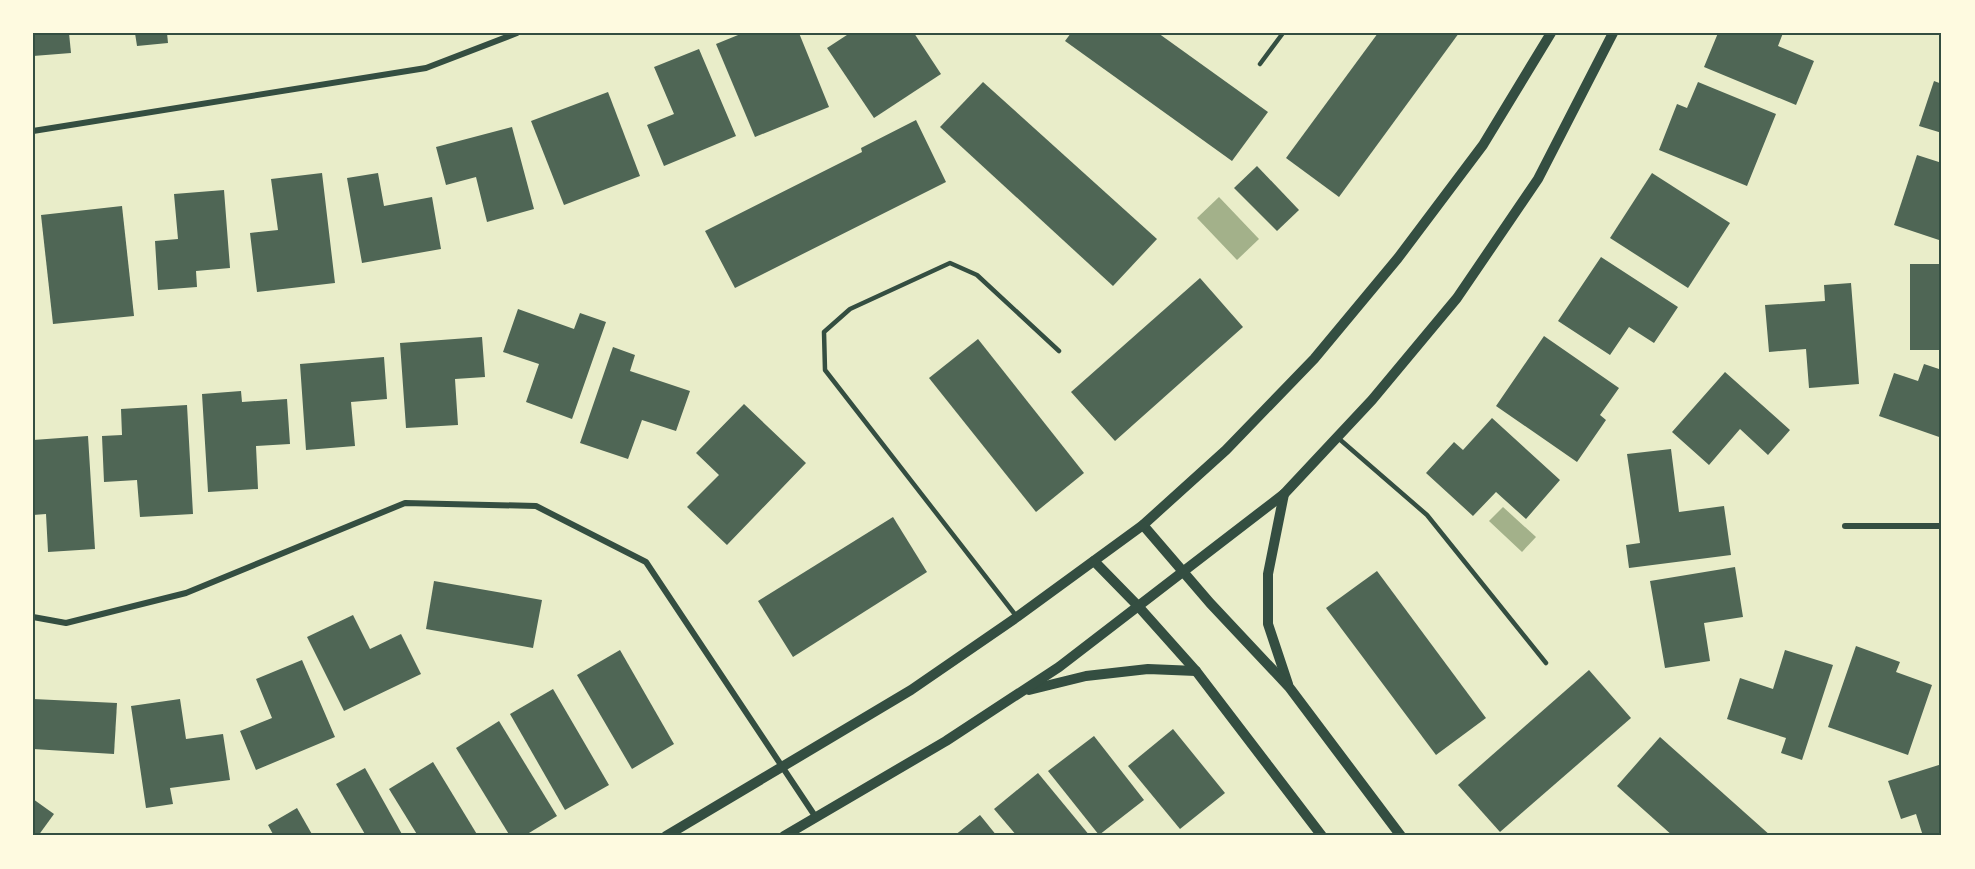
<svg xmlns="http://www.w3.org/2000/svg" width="1975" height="869" font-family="'Golos Text',sans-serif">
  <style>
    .water { fill: #a3b18a }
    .building { fill: #4f6655 }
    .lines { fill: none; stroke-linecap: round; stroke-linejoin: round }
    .service { stroke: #344e41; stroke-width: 4.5 }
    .minor { stroke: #344e41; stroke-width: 6 }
    .tertiary { stroke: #344e41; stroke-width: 10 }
    .neatline { fill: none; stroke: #344e41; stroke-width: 2 }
  </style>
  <rect width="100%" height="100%" fill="#e9edc9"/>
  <g class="water">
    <polygon points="1219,197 1259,239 1237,260 1197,218"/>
    <polygon points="1503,507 1536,537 1522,552 1489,521"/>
  </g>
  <g class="building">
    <polygon points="33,33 69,33 71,53 33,56"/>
    <polygon points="135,33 167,33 168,43 137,46"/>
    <polygon points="743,33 799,33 829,107 755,137 716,44"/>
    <polygon points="850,33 914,33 941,74 874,118 827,48"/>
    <polygon points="1071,33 1158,33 1268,112 1232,161 1065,41"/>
    <polygon points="1378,33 1459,33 1339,197 1286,158"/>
    <polygon points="1718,33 1783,33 1778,46 1814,61 1796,105 1704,67"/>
    <polygon points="699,49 736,136 664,166 647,125 674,114 654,67"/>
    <polygon points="1934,81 1942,84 1942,133 1919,126"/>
    <polygon points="983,82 1157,239 1113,286 940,127"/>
    <polygon points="1698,82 1776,114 1747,186 1659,150 1677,104 1687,108"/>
    <polygon points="608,92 640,176 564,205 531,121"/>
    <polygon points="916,120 946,182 735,288 705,231 862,152 861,148"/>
    <polygon points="512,127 534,209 487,222 476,177 446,185 436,147"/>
    <polygon points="1917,155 1942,163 1942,241 1894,225"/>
    <polygon points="1257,166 1299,210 1277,231 1234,188"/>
    <polygon points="322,173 335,283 257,292 250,233 278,230 271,179"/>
    <polygon points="378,173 384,206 432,197 441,249 362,263 347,178"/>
    <polygon points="1652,173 1730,223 1688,288 1610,238"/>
    <polygon points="224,190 230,268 196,271 197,287 158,290 155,241 178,239 174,194"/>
    <polygon points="122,206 134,316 53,324 41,215"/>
    <polygon points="1601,257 1678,307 1654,343 1629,327 1610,355 1558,321"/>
    <rect x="1910" y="264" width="32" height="86"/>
    <polygon points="1200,278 1243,327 1115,441 1071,392"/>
    <polygon points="1851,283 1859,384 1809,388 1806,349 1769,352 1765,305 1825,301 1824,285"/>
    <polygon points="518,309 574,329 580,313 606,322 572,419 526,402 539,364 503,352"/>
    <polygon points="1544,336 1619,388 1600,415 1606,420 1577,462 1496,406"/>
    <polygon points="482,337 485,377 455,379 458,425 406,428 400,343"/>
    <polygon points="978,339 1084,473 1036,512 929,378"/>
    <polygon points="613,347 635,355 630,371 690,391 676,431 642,420 628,459 580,443"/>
    <polygon points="384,357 387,399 351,402 355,446 306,450 300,364"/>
    <polygon points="1924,364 1942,370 1942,438 1879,416 1894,373 1918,381"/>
    <polygon points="1725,372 1790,430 1768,455 1740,429 1709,465 1672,432"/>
    <polygon points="241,391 242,402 287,399 290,444 256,446 258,489 208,492 202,394"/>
    <polygon points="744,404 806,463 727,545 687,507 719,475 696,453"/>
    <polygon points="187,405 193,514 140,517 137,480 104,482 102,436 122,435 121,409"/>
    <polygon points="1492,418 1560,480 1526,519 1496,492 1473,516 1426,473 1454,442 1463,450"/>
    <polygon points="88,436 95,549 48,552 46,514 33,515 33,471 35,471 33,440"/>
    <polygon points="1671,449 1679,512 1724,506 1731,555 1629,568 1626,545 1640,543 1627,454"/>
    <polygon points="893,517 927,572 793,657 758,601"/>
    <polygon points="1735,567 1743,617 1704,623 1710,661 1665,668 1650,581"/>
    <polygon points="1377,571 1486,718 1436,755 1326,608"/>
    <polygon points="434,581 542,600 533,648 426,629"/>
    <polygon points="353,615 370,649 401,634 421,674 344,711 307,637"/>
    <polygon points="1856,646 1900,662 1896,672 1932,685 1908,755 1828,727"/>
    <polygon points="620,650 674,744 632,769 577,675"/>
    <polygon points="1785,650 1833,665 1802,760 1781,753 1786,738 1727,719 1740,678 1773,689"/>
    <polygon points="302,660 335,737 256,770 240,731 272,718 256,679"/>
    <polygon points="1589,670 1631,718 1500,832 1458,785"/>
    <polygon points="553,689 609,785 565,810 510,714"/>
    <polygon points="33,699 117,703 114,754 33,749"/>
    <polygon points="180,699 186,739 223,734 230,780 170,788 173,804 146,808 131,706"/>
    <polygon points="499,721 557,816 524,836 510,836 456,748"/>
    <polygon points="1173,729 1225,793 1180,829 1128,766"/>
    <polygon points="1094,736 1144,800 1099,835 1048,771"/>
    <polygon points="1660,737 1771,836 1673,836 1617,786"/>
    <polygon points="433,762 478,836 418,836 389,789"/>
    <polygon points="1942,764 1942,836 1923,836 1916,814 1901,819 1888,781"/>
    <polygon points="365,768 403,836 366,836 336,784"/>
    <polygon points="1038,773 1090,836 1017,836 994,809"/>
    <polygon points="33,799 54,814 38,836 33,836"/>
    <polygon points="297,808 313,836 274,836 268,825"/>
    <polygon points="980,815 997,836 954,836"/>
  </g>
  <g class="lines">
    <g class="service">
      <polyline points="1260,64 1283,33"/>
      <polyline points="1337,437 1427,515 1546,663"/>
      <polyline points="1017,617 825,370 824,332 850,309 950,263 977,275 1059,351"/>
    </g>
    <g class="minor">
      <polyline points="33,131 426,68 517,33"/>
      <polyline points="1845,526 1942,526"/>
      <polyline points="33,617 66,623 186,593 405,503 536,506 646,562 815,816"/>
    </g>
    <g class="tertiary">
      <polyline points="1284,494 1268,574 1268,624 1288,684"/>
      <polyline points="1143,525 1210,603 1289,687 1401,836"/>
      <polyline points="1094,561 1138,606 1196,671 1322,836"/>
      <polyline points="1029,690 1086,676 1148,669 1196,671"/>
      <polyline points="666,836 911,690 1017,617 1143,525 1226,450 1314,359 1398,258 1483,145 1551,33"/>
      <polyline points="784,836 946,741 1059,667 1284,494 1372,400 1457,298 1538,179 1613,33"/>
    </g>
  </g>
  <rect width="1975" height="869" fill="none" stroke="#fefae0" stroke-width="69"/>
  <rect x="34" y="34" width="1906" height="800" class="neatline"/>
</svg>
